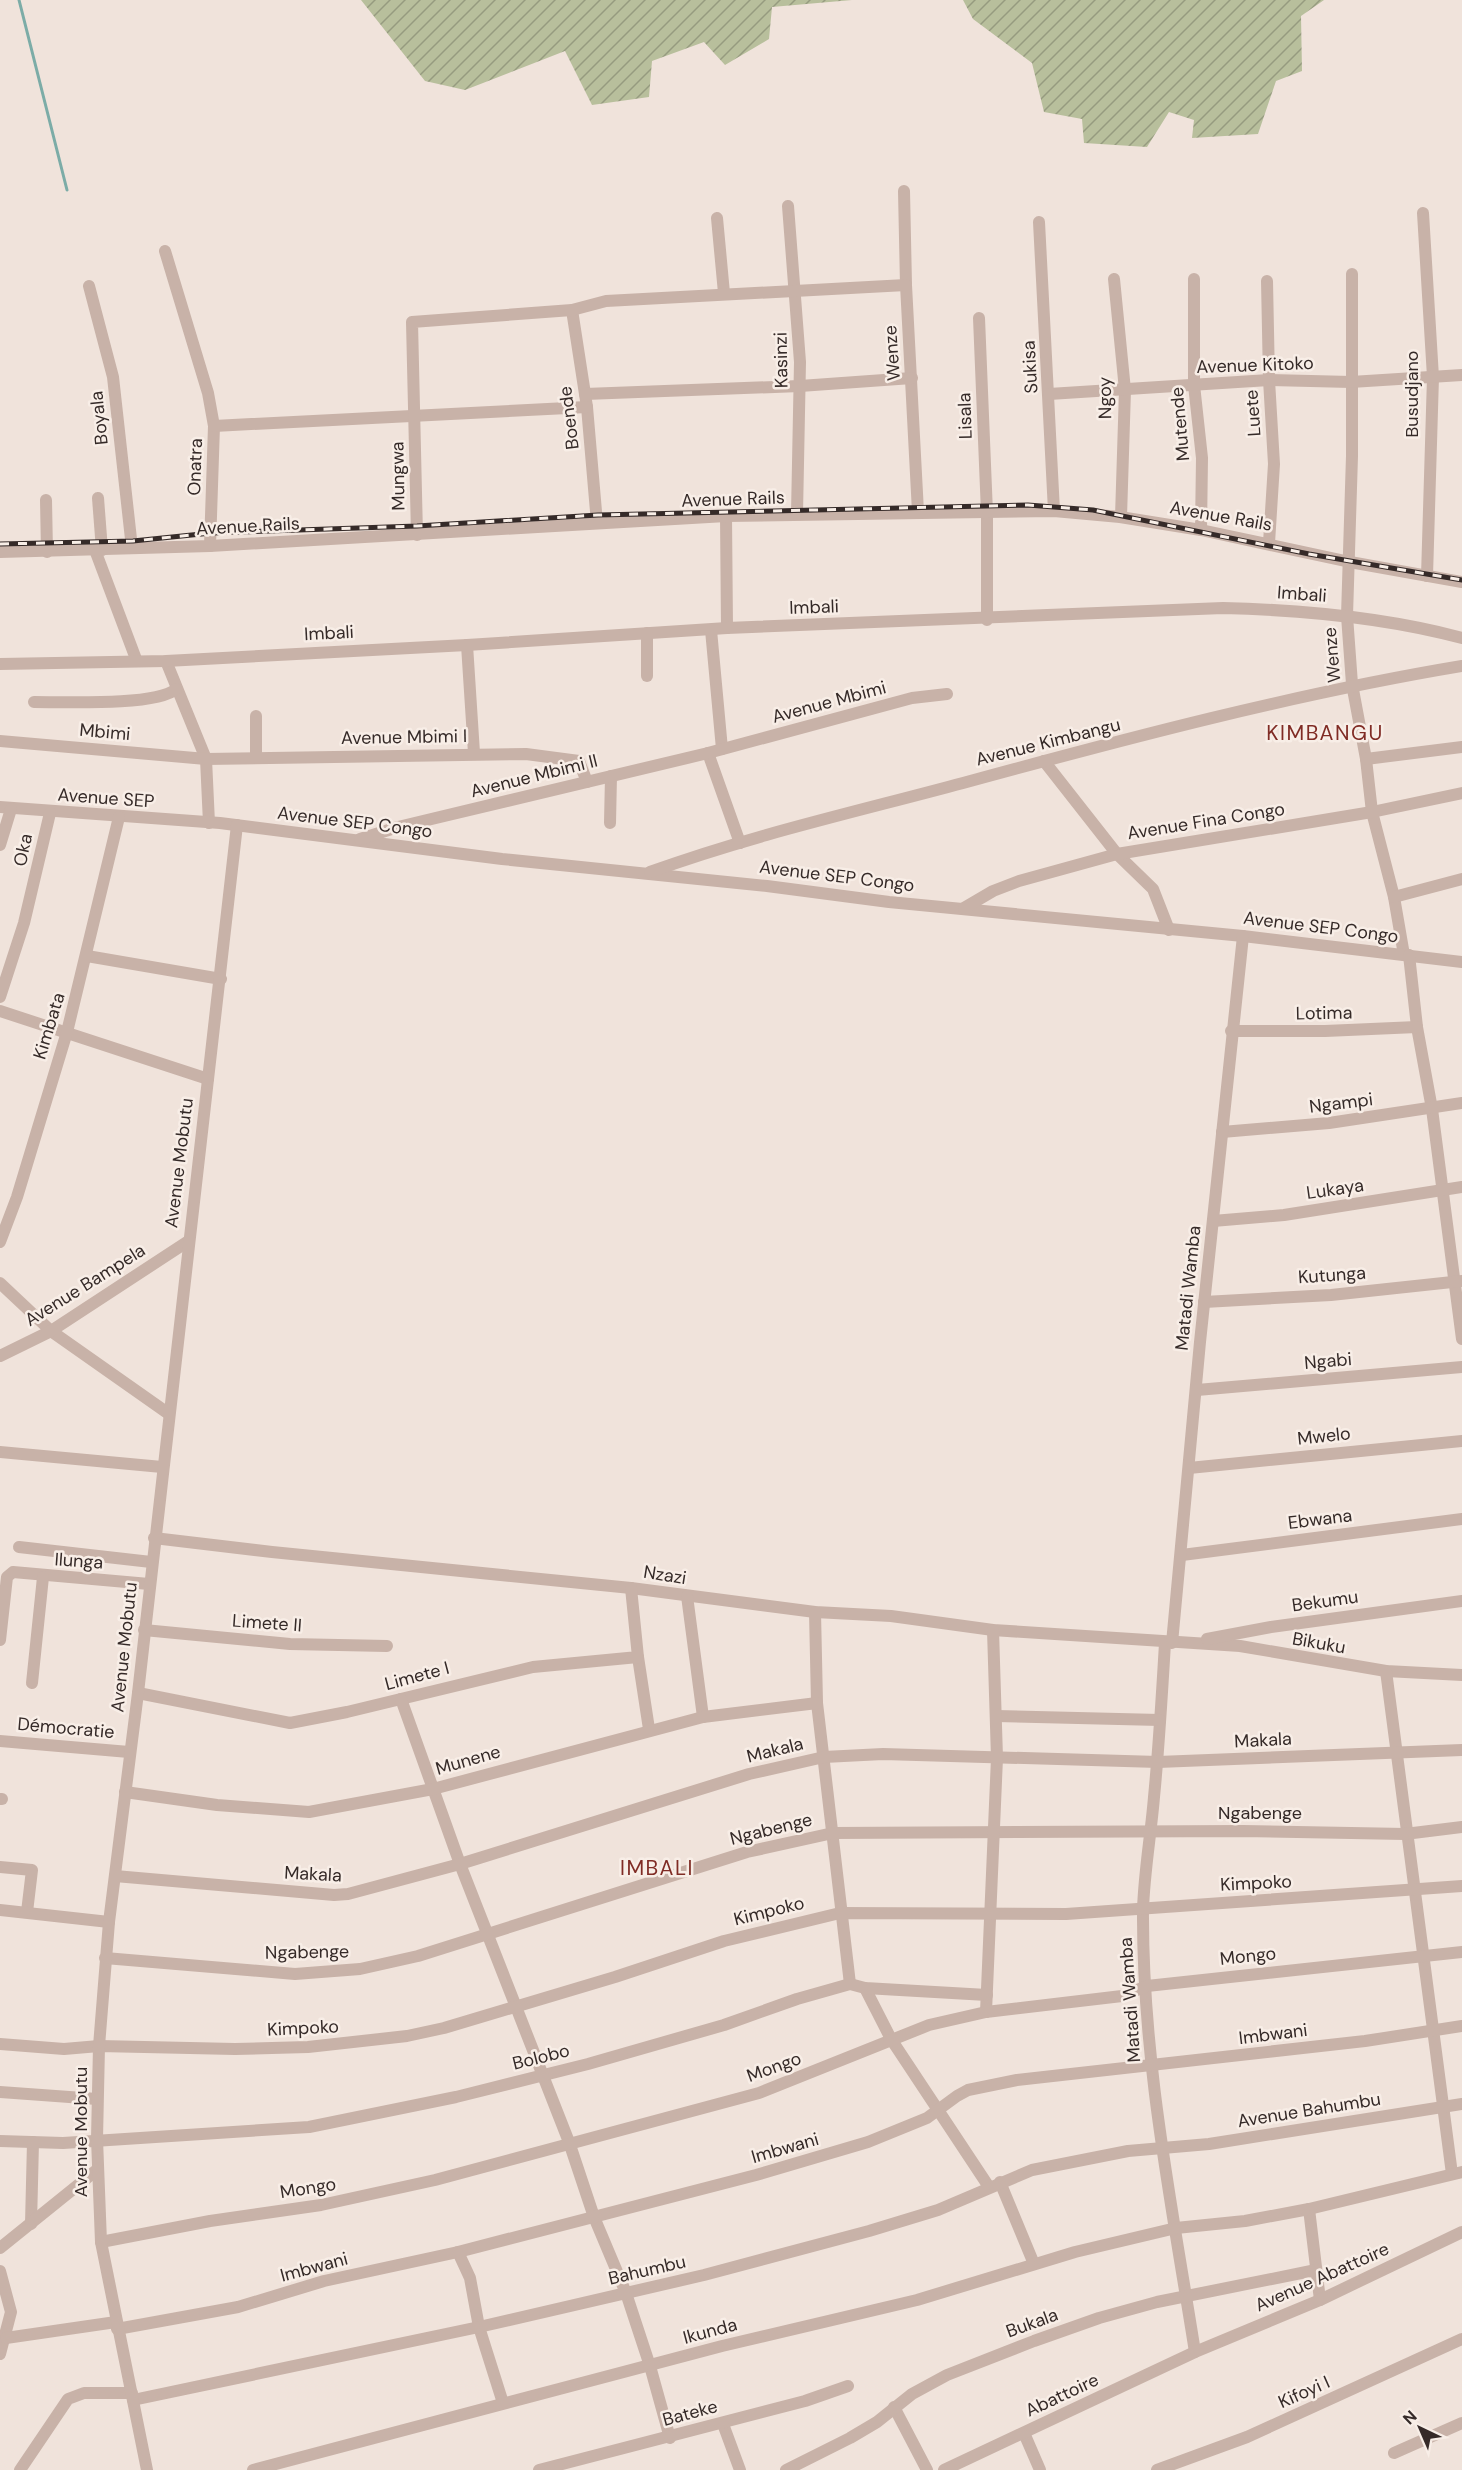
<svg xmlns="http://www.w3.org/2000/svg" width="1462" height="2470" font-family="'DM Sans',sans-serif">
  <style>
    .garden { fill: url(#garden-furrows) }
    .lines { fill: none; stroke-linecap: round; stroke-linejoin: round }
    .stream { stroke: #7caca7; stroke-width: 3 }
    .minor { stroke: #c8b2a8; stroke-width: 12 }
    .rail-casing { stroke: #352a28; stroke-width: 5 }
    .rail { stroke: #f8eee7; stroke-width: 3; stroke-dasharray: 9; stroke-linecap: butt }
    .labels { text-anchor: middle; stroke-width: 5; stroke-linejoin: round; paint-order: stroke }
    .street-label { font-size: 18px; fill: #352a28; stroke: #f8eee7 }
    .quarter-label { font-size: 21px; letter-spacing: 1.5px; fill: #802c25; stroke: #f8eee7 }
  </style>
  <defs>
    <pattern id="garden-furrows" width="10" height="10" patternUnits="userSpaceOnUse" patternTransform="scale(1.5)"><rect width="10" height="10" fill="#b8bf9c"/><path d="M-1 1l2-2M0 10L10 0M9 11l2-2" fill="none" stroke="#969b7f"/></pattern>
  </defs>
  <rect width="100%" height="100%" fill="#f0e3db"/>
  <g class="garden">
    <polygon points="361,0 852,0 772,7 769,39 725,65 704,42 652,61 649,97 592,105 565,51 465,90 425,81"/>
    <polygon points="963,0 1324,0 1301,16 1302,71 1276,81 1258,134 1192,138 1194,120 1169,112 1147,147 1084,143 1082,119 1044,112 1032,63 973,19"/>
  </g>
  <g class="lines">
    <polyline class="stream" points="19,0 67,190"/>
    <g class="minor">
      <polyline points="904,191 906,285 918,512"/>
      <polyline points="788,206 800,362 797,514"/>
      <polyline points="1423,213 1433,377 1427,576"/>
      <polyline points="717,218 724,293"/>
      <polyline points="1039,222 1054,511"/>
      <polyline points="165,251 208,393 214,426 210,546"/>
      <polyline points="1352,274 1352,456 1347,616 1352,684 1366,759 1372,812 1394,897 1404,955"/>
      <polyline points="1114,279 1125,390 1121,517"/>
      <polyline points="1194,279 1194,385 1202,458 1201,530"/>
      <polyline points="1267,281 1269,380 1274,464 1269,543"/>
      <polyline points="89,286 113,377 132,548"/>
      <polyline points="572,310 587,407 597,523"/>
      <polyline points="979,318 987,513 987,620"/>
      <polyline points="585,394 800,386 912,378"/>
      <polyline points="1049,394 1269,380 1351,382 1462,375"/>
      <polyline points="214,426 587,407"/>
      <polyline points="98,498 102,550"/>
      <polyline points="46,500 47,552"/>
      <polyline points="726,516 727,628"/>
      <polyline points="417,535 412,322 572,310 606,301 906,285"/>
      <polyline points="95,550 136,659"/>
      <polyline points="0,552 210,546 726,516 1054,511 1120,517 1201,530 1350,562 1462,582"/>
      <polyline points="711,630 722,749"/>
      <polyline points="467,645 474,753"/>
      <polyline points="166,661 206,759 209,823"/>
      <path d="M0,664L166,661L467,645L727,628L1223,608C1303,610 1384,617 1462,638"/>
      <polyline points="647,676 647,633"/>
      <path d="M34,702C64,702 157,706 176,689"/>
      <polyline points="0,741 206,759 526,754 579,761 587,782"/>
      <polyline points="708,753 740,843"/>
      <polyline points="256,758 256,716"/>
      <polyline points="1366,759 1462,747"/>
      <polyline points="1044,761 1117,854 1153,889 1169,930"/>
      <polyline points="0,807 220,823 502,859 767,886 889,902 1243,936 1462,962"/>
      <polyline points="610,823 611,776"/>
      <polyline points="360,839 398,827 708,753 912,698 947,694"/>
      <polyline points="0,845 11,809"/>
      <path d="M650,872C752,835 859,811 963,783C1128,738 1294,694 1462,666"/>
      <polyline points="1394,897 1462,879"/>
      <polyline points="964,908 993,891 1019,881 1117,854 1372,812 1462,793"/>
      <polyline points="1409,955 1417,1027 1432,1109 1462,1339"/>
      <polyline points="87,956 221,979"/>
      <polyline points="0,997 24,923 50,813"/>
      <polyline points="0,1011 208,1079"/>
      <polyline points="1231,1031 1325,1031 1417,1027"/>
      <polyline points="1222,1132 1329,1123 1462,1103"/>
      <polyline points="1213,1221 1284,1215 1462,1187"/>
      <polyline points="0,1242 17,1197 67,1032 119,817"/>
      <polyline points="0,1283 51,1331 169,1414"/>
      <polyline points="1204,1302 1331,1295 1462,1281"/>
      <polyline points="0,1356 51,1331 187,1242"/>
      <polyline points="1197,1390 1462,1367"/>
      <polyline points="0,1452 162,1467"/>
      <polyline points="1189,1468 1462,1441"/>
      <polyline points="154,1538 272,1552 631,1588 815,1612 891,1616 993,1630 1240,1646 1386,1671 1462,1675"/>
      <polyline points="19,1547 151,1562"/>
      <polyline points="1182,1555 1462,1519"/>
      <polyline points="687,1596 703,1717"/>
      <polyline points="815,1612 817,1703 850,1984"/>
      <polyline points="144,1630 290,1644 387,1646"/>
      <polyline points="1207,1639 1271,1627 1462,1601"/>
      <polyline points="0,1640 7,1577 13,1572 149,1584"/>
      <path d="M1165,1643C1162,1694 1159,1746 1154,1797C1151,1834 1144,1873 1143,1910C1142,2059 1172,2206 1195,2352"/>
      <polyline points="1172,1643 1200,1342 1243,936"/>
      <polyline points="638,1657 649,1729"/>
      <polyline points="1386,1671 1452,2174"/>
      <polyline points="32,1683 43,1577"/>
      <polyline points="138,1693 290,1723 347,1712 533,1667 638,1657 631,1588"/>
      <polyline points="401,1699 460,1864 569,2142 594,2217 626,2293 650,2366 670,2438"/>
      <polyline points="996,1716 1160,1720"/>
      <polyline points="0,1741 129,1752"/>
      <polyline points="125,1792 217,1805 309,1812 433,1789 703,1717 817,1703"/>
      <polyline points="0,1799 2,1799"/>
      <polyline points="0,1867 32,1870 27,1912"/>
      <polyline points="115,1876 334,1895 348,1894 460,1864 749,1774 824,1757 883,1754 1158,1762 1462,1750"/>
      <polyline points="0,1910 109,1922"/>
      <polyline points="105,1958 295,1974 360,1969 418,1956 747,1852 833,1833 1243,1831 1405,1834 1462,1827"/>
      <polyline points="865,1988 891,2039 989,2187"/>
      <polyline points="986,2012 997,1758 993,1630"/>
      <polyline points="0,2044 64,2049 99,2046 235,2049 308,2047 407,2036 444,2028 615,1977 724,1941 840,1913 1066,1914 1462,1886"/>
      <polyline points="0,2092 97,2099"/>
      <polyline points="0,2141 63,2143 309,2127 456,2097 588,2064 724,2025 797,1999 850,1984 865,1988 987,1995"/>
      <polyline points="1000,2182 1034,2264"/>
      <polyline points="1309,2209 1320,2300"/>
      <polyline points="31,2224 33,2142"/>
      <polyline points="101,2242 210,2221 321,2205 435,2180 759,2093 929,2025 986,2012 1122,1996 1147,1986 1462,1952"/>
      <polyline points="0,2248 98,2169"/>
      <polyline points="458,2252 470,2278 479,2327 503,2403"/>
      <polyline points="0,2271 11,2312 0,2354"/>
      <polyline points="117,2329 238,2307 324,2281 458,2252 756,2175 868,2142 927,2118 957,2096 968,2090 1017,2080 1365,2041 1462,2026"/>
      <polyline points="6,2338 116,2322"/>
      <polyline points="133,2400 479,2327 704,2275 869,2231 938,2210 1032,2170 1128,2151 1209,2144 1462,2104"/>
      <polyline points="894,2407 927,2470"/>
      <polyline points="723,2424 740,2470"/>
      <polyline points="1024,2433 1040,2470"/>
      <polyline points="1394,2453 1462,2423"/>
      <polyline points="20,2470 68,2399 84,2393 132,2393"/>
      <polyline points="147,2470 101,2242 97,2139 99,2046 109,1922 138,1693 237,825"/>
      <polyline points="253,2470 722,2346 917,2300 1075,2252 1176,2228 1245,2221 1309,2209 1462,2172"/>
      <polyline points="539,2470 805,2401 848,2386"/>
      <polyline points="786,2470 850,2438 877,2422 912,2394 947,2375 1034,2341 1099,2318 1157,2302 1316,2270"/>
      <polyline points="944,2470 1195,2352 1320,2300 1462,2232"/>
      <polyline points="1157,2470 1247,2437 1462,2339"/>
    </g>
    <defs>
      <polyline id="rail" points="0,544 133,541 211,533 417,526 598,515 1028,505 1093,510 1309,554 1462,580"/>
    </defs>
    <use href="#rail" class="rail-casing"/>
    <use href="#rail" class="rail"/>
  </g>
  <g class="labels">
    <g class="street-label">
      <text transform="translate(892 353) rotate(-94)" y="6">Wenze</text>
      <text transform="translate(781 360) rotate(-91)" y="6">Kasinzi</text>
      <text transform="translate(1255 365) rotate(-2)" y="6">Avenue Kitoko</text>
      <text transform="translate(1030 367) rotate(-93)" y="6">Sukisa</text>
      <text transform="translate(1412 394) rotate(-90)" y="6">Busudjano</text>
      <text transform="translate(1105 398) rotate(-91)" y="6">Ngoy</text>
      <text transform="translate(1253 413) rotate(-94)" y="6">Luete</text>
      <text transform="translate(965 416) rotate(-92)" y="6">Lisala</text>
      <text transform="translate(99 418) rotate(-96)" y="6">Boyala</text>
      <text transform="translate(569 418) rotate(-97)" y="6">Boende</text>
      <text transform="translate(1180 424) rotate(-95)" y="6">Mutende</text>
      <text transform="translate(195 467) rotate(-88)" y="6">Onatra</text>
      <text transform="translate(398 476) rotate(-91)" y="6">Mungwa</text>
      <text transform="translate(733 499) rotate(-2)" y="6">Avenue Rails</text>
      <text transform="translate(1221 516) rotate(10)" y="6">Avenue Rails</text>
      <text transform="translate(248 526) rotate(-3)" y="6">Avenue Rails</text>
      <text transform="translate(1302 594) rotate(4)" y="6">Imbali</text>
      <text transform="translate(814 607) rotate(-2)" y="6">Imbali</text>
      <text transform="translate(329 633) rotate(-3)" y="6">Imbali</text>
      <text transform="translate(1332 655) rotate(-95)" y="6">Wenze</text>
      <text transform="translate(829 702) rotate(-15)" y="6">Avenue Mbimi</text>
      <text transform="translate(105 732) rotate(5)" y="6">Mbimi</text>
      <text transform="translate(404 737) rotate(-1)" y="6">Avenue Mbimi I</text>
      <text transform="translate(1048 742) rotate(-14)" y="6">Avenue Kimbangu</text>
      <text transform="translate(534 776) rotate(-14)" y="6">Avenue Mbimi II</text>
      <text transform="translate(106 798) rotate(4)" y="6">Avenue SEP</text>
      <text transform="translate(1206 821) rotate(-9)" y="6">Avenue Fina Congo</text>
      <text transform="translate(355 822) rotate(7)" y="6">Avenue SEP Congo</text>
      <text transform="translate(23 850) rotate(-78)" y="6">Oka</text>
      <text transform="translate(837 876) rotate(7)" y="6">Avenue SEP Congo</text>
      <text transform="translate(1321 927) rotate(7)" y="6">Avenue SEP Congo</text>
      <text transform="translate(1324 1013) rotate(-1)" y="6">Lotima</text>
      <text transform="translate(49 1026) rotate(-73)" y="6">Kimbata</text>
      <text transform="translate(1341 1103) rotate(-7)" y="6">Ngampi</text>
      <text transform="translate(179 1163) rotate(-83)" y="6">Avenue Mobutu</text>
      <text transform="translate(1335 1189) rotate(-8)" y="6">Lukaya</text>
      <text transform="translate(1332 1275) rotate(-4)" y="6">Kutunga</text>
      <text transform="translate(85 1285) rotate(-32)" y="6">Avenue Bampela</text>
      <text transform="translate(1188 1288) rotate(-84)" y="6">Matadi Wamba</text>
      <text transform="translate(1328 1361) rotate(-5)" y="6">Ngabi</text>
      <text transform="translate(1324 1436) rotate(-6)" y="6">Mwelo</text>
      <text transform="translate(1320 1519) rotate(-7)" y="6">Ebwana</text>
      <text transform="translate(79 1561) rotate(4)" y="6">Ilunga</text>
      <text transform="translate(665 1575) rotate(9)" y="6">Nzazi</text>
      <text transform="translate(1325 1601) rotate(-8)" y="6">Bekumu</text>
      <text transform="translate(267 1623) rotate(4)" y="6">Limete II</text>
      <text transform="translate(1319 1643) rotate(10)" y="6">Bikuku</text>
      <text transform="translate(124 1647) rotate(-84)" y="6">Avenue Mobutu</text>
      <text transform="translate(417 1676) rotate(-15)" y="6">Limete I</text>
      <text transform="translate(66 1728) rotate(5)" y="6">Démocratie</text>
      <text transform="translate(1263 1740) rotate(-3)" y="6">Makala</text>
      <text transform="translate(775 1750) rotate(-14)" y="6">Makala</text>
      <text transform="translate(468 1760) rotate(-16)" y="6">Munene</text>
      <text x="1260" y="1819">Ngabenge</text>
      <text transform="translate(771 1829) rotate(-14)" y="6">Ngabenge</text>
      <text transform="translate(313 1874) rotate(3)" y="6">Makala</text>
      <text transform="translate(1256 1883) rotate(-3)" y="6">Kimpoko</text>
      <text transform="translate(769 1911) rotate(-14)" y="6">Kimpoko</text>
      <text transform="translate(307 1952) rotate(-1)" y="6">Ngabenge</text>
      <text transform="translate(1248 1956) rotate(-6)" y="6">Mongo</text>
      <text transform="translate(1130 2000) rotate(-94)" y="6">Matadi Wamba</text>
      <text transform="translate(303 2028) rotate(-3)" y="6">Kimpoko</text>
      <text transform="translate(1273 2034) rotate(-7)" y="6">Imbwani</text>
      <text transform="translate(541 2057) rotate(-14)" y="6">Bolobo</text>
      <text transform="translate(774 2067) rotate(-20)" y="6">Mongo</text>
      <text transform="translate(1309 2110) rotate(-9)" y="6">Avenue Bahumbu</text>
      <text transform="translate(81 2132) rotate(-90)" y="6">Avenue Mobutu</text>
      <text transform="translate(785 2148) rotate(-16)" y="6">Imbwani</text>
      <text transform="translate(308 2188) rotate(-9)" y="6">Mongo</text>
      <text transform="translate(314 2267) rotate(-15)" y="6">Imbwani</text>
      <text transform="translate(647 2270) rotate(-13)" y="6">Bahumbu</text>
      <text transform="translate(1322 2277) rotate(-24)" y="6">Avenue Abattoire</text>
      <text transform="translate(1032 2323) rotate(-20)" y="6">Bukala</text>
      <text transform="translate(710 2331) rotate(-15)" y="6">Ikunda</text>
      <text transform="translate(1304 2392) rotate(-24)" y="6">Kifoyi I</text>
      <text transform="translate(1062 2395) rotate(-25)" y="6">Abattoire</text>
      <text transform="translate(690 2413) rotate(-15)" y="6">Bateke</text>
    </g>
    <g class="quarter-label">
      <text x="1325" y="740">KIMBANGU</text>
      <text x="657" y="1875">IMBALI</text>
    </g>
  </g>
  <g transform="translate(1420 2428) rotate(316)" stroke="#f8eee7" stroke-width="4.5" paint-order="stroke">
  <path d="M0-4.5L10 22L0 15L-10 22Z" fill="#352a28"/>
  <text y="-9" font-size="16" font-weight="bold" text-anchor="middle" fill="#352a28">N</text>
  </g>
</svg>
